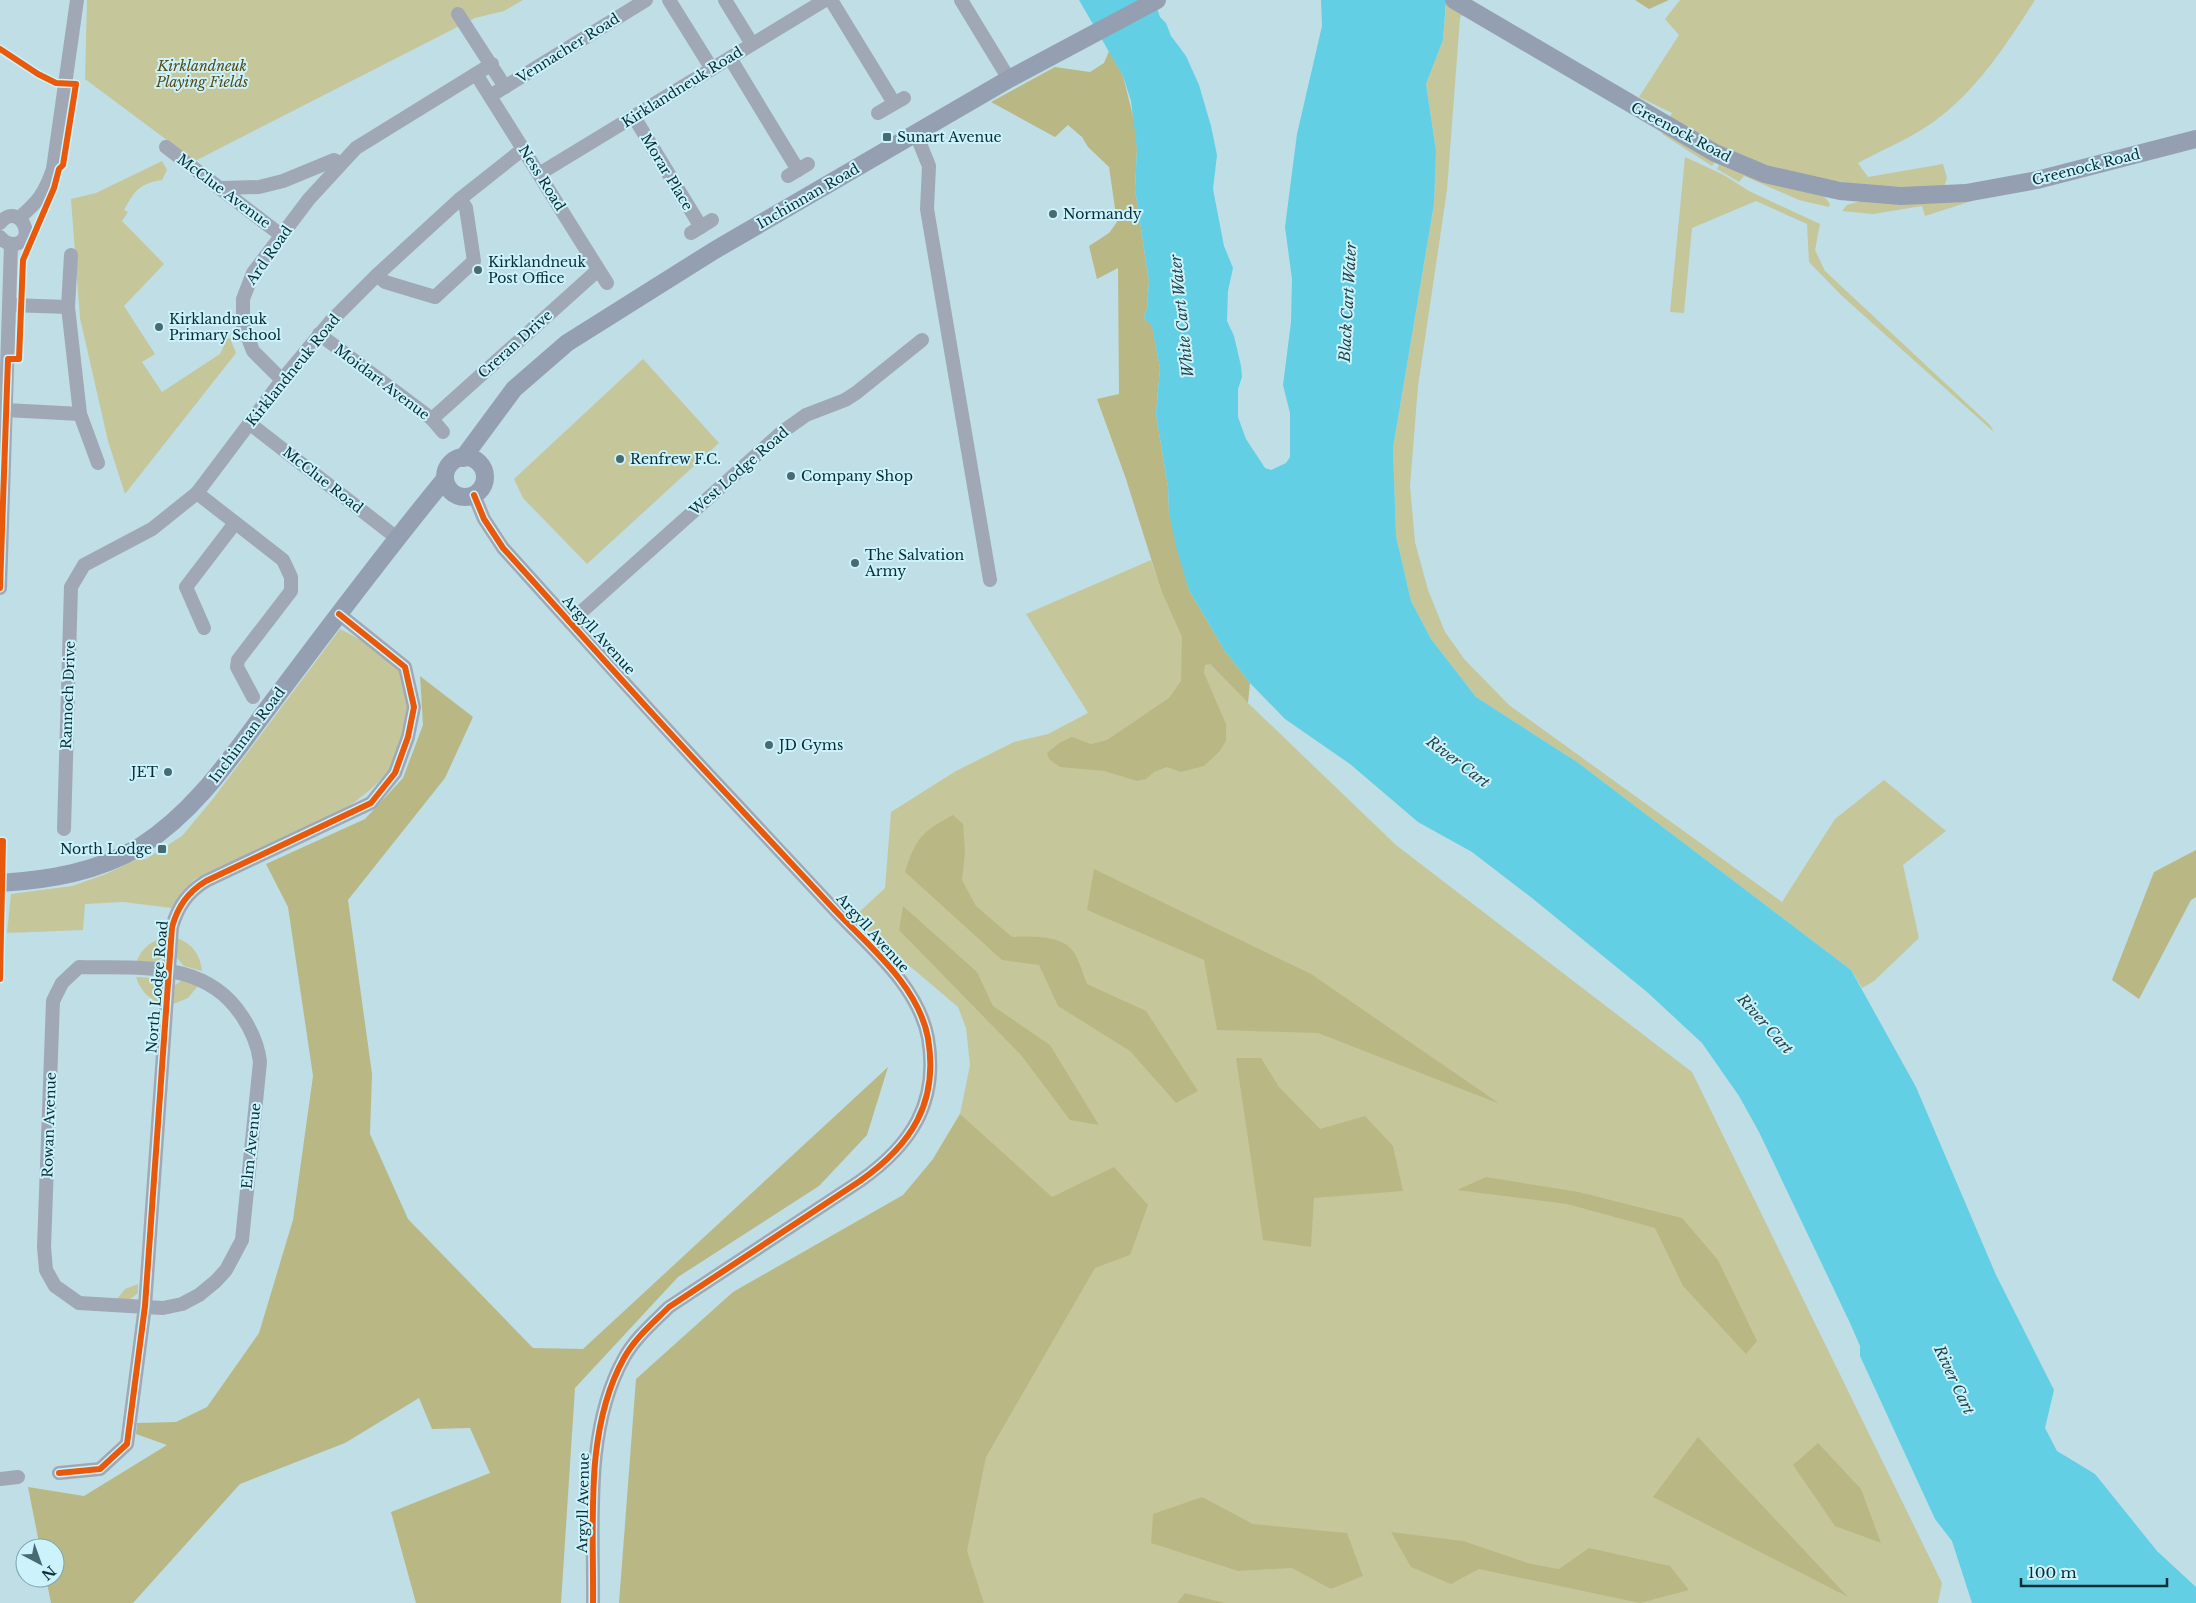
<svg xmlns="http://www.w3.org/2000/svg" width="2196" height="1603" font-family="'Libre Baskerville',serif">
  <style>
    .green { fill: #c6c69b }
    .forest { fill: #b9b885 }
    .water { fill: #63cfe4 }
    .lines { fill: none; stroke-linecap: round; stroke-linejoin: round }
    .minor { stroke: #a0a8b6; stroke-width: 14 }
    .major { stroke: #94a0b1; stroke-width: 18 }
    .cycleway-casing { stroke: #ccf3fc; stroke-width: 9 }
    .cycleway { stroke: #e8590c; stroke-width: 6 }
    .poi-dot { fill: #486b72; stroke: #ccf3fc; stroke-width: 2 }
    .labels { text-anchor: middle; stroke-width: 4; stroke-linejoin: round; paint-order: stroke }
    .street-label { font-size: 14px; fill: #082d34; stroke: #ccf3fc }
    .park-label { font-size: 14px; font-style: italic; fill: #574914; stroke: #ccf3fc }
    .poi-label { font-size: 14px; fill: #082d34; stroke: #ccf3fc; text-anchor: start }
    .water-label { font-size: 15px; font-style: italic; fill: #244147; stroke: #ccf3fc }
  </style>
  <rect width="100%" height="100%" fill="#bfdee6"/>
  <g class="green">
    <polygon points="87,0 523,0 504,11 475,18 195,161 85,79"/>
    <path d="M1680,0H2035C2007,44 1976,92 1932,123C1909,139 1882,150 1858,163L1868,177L1943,164L1947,178L1944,187C1869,189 1794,181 1725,149C1706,141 1687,130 1668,120L1672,113L1639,97L1679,35L1665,19Z"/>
    <polygon points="1446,3 1463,13 1460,18 1447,190 1418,386 1410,486 1415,542 1428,590 1445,632 1465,660 1509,705 1782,902 1835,819 1884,780 1946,831 1903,865 1919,938 1874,981 1862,988 1851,970 1577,762 1476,697 1431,639 1411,601 1396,536 1393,448 1434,204 1436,151 1426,84 1443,40"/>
    <polygon points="1663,133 1696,151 1824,196 1830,204 1829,207 1799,200 1744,176 1739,182 1717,169 1719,165 1715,162 1712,166 1662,134"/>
    <polygon points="1685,157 1724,175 1749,191 1820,224 1815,250 1825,271 1990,425 1994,432 1841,295 1809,262 1807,224 1756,201 1692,228 1684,313 1670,312"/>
    <path d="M162,161L167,170L162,180C139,184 135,190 124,210L128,212L122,221L164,264L124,306L155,354L142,362L162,392L220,354L227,339L230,338L236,353L125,494L108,441L80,318L71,199L96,193Z"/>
    <polygon points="1981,198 1925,216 1922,206 1873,214 1842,211 1847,205 1861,201"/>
    <polygon points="643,359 719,443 587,564 523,498 514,479"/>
    <polygon points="1151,560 1161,590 1210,664 1248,703 1396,845 1692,1072 1942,1583 1938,1603 943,1603 933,1159 960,1114 970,1065 966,1028 958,1007 853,918 885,888 891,812 956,771 1014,742 1048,734 1088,713 1026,614"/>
    <path d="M340,629C357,637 392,658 402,674C416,696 407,742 394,763C382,782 361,798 343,810L195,879L182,892L172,908L123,902L85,904L83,930L7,933L11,894L72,886L106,874L139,858L146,859L182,836L212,800Z"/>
    <path d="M167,937L165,955L154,965L136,963C141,948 152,940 167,937Z"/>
    <path d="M177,938C193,944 200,955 202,971L184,966L175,956Z"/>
    <path d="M136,977L155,978L161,985L159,1003C147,997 140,990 136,977Z"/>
    <polygon points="182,980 198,986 188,998 173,1004 174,986"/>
    <polygon points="138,1284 138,1293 129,1300 117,1299 125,1289"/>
  </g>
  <g class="forest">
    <polygon points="1635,0 1669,0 1649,9"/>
    <polygon points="1109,51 1123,76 1135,124 1137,149 1135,189 1149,281 1147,309 1144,318 1152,325 1160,368 1156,414 1168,487 1169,513 1189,590 1225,651 1250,683 1248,703 1210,664 1205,665 1204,673 1226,724 1226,741 1219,752 1204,766 1181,772 1167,767 1154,772 1146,779 1137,781 1104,771 1060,767 1049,759 1047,753 1059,743 1072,737 1091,744 1107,740 1169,698 1181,681 1182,637 1161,590 1125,476 1097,399 1119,394 1118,268 1097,279 1089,246 1109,233 1117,222 1109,167 1088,147 1082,137 1068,125 1055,137 991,102 1055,67 1090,72 1104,63"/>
    <polygon points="420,676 473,717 445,778 348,900 372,1074 370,1134 408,1219 533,1348 583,1349 888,1067 867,1135 819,1186 678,1277 575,1388 561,1603 416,1603 391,1512 490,1473 470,1428 432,1429 419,1398 345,1443 240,1484 133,1603 51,1603 46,1578 55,1578 55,1548 40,1548 28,1487 84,1496 167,1445 136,1434 137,1423 176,1422 207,1407 259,1333 293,1220 313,1076 288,907 266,864 365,819 403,778 423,725"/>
    <path d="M953,815L963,824L965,853L962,880L976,906L1012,937C1030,936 1064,934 1075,954C1080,963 1083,974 1087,984L1146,1011L1198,1091L1176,1103L1130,1051L1058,1006L1039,965L1002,960L905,872C916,838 921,832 953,815Z"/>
    <polygon points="2196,850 2196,897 2191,900 2139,999 2112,980 2154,872"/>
    <polygon points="1094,869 1311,974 1500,1104 1318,1033 1217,1030 1204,960 1087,910"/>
    <polygon points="903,906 977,972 993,1006 1050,1045 1099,1125 1070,1120 1021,1055 899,930"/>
    <polygon points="1236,1058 1261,1058 1279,1087 1320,1129 1365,1116 1393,1146 1403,1191 1314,1198 1311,1247 1263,1240"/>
    <polygon points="960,1114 1052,1197 1114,1167 1148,1205 1130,1255 1095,1268 986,1457 967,1551 984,1603 619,1603 636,1379 733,1292 903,1195 933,1159"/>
    <polygon points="1486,1177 1579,1192 1682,1218 1718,1260 1757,1341 1746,1354 1683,1286 1655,1228 1567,1204 1457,1190"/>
    <polygon points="1698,1437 1848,1597 1653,1497"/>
    <polygon points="1818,1443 1861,1489 1881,1543 1835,1526 1793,1465"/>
    <polygon points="1202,1497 1253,1524 1347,1533 1363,1576 1331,1589 1292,1568 1238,1571 1151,1543 1153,1514"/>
    <polygon points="1391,1532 1463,1541 1531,1564 1559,1569 1589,1548 1670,1566 1689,1590 1640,1603 1479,1569 1451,1584 1411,1567"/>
    <polygon points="1185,1593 1225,1603 1177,1603"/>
  </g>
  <polygon class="water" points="1079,0 1154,0 1160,17 1166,23 1171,36 1186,56 1199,85 1211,126 1217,155 1213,189 1224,246 1233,268 1228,291 1227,321 1234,336 1241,366 1242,377 1238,389 1238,417 1246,439 1265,468 1271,470 1286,463 1290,457 1290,413 1283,385 1291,322 1292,279 1285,227 1297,134 1322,26 1321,0 1446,0 1443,40 1426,84 1436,151 1434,204 1393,448 1396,536 1411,601 1431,639 1476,697 1577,762 1851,970 1916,1087 1996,1275 2054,1390 2045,1428 2057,1451 2095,1474 2157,1551 2196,1587 2196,1603 1972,1603 1952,1541 1935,1519 1860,1356 1860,1346 1850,1323 1759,1132 1739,1096 1702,1043 1647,992 1532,898 1472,852 1418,822 1350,764 1285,719 1250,683 1225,651 1189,590 1177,550 1169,513 1168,487 1156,414 1160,368 1152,326 1144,318 1147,309 1149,281 1135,189 1137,149 1131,101 1123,76"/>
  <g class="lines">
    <g class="minor">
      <polyline points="669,0 712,69"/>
      <polyline points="725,0 752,44"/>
      <polyline points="831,0 894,103"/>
      <polyline points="961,0 1009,79"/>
      <polyline points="458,14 505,87"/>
      <polyline points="730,58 798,170"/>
      <polyline points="476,74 607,283"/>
      <polyline points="490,96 646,0"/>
      <polyline points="878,113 904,98"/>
      <polyline points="634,117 701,227"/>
      <polyline points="916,134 929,166 927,209 990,580"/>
      <polyline points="166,147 281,235"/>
      <polyline points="539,174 825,0"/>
      <polyline points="788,176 808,164"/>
      <polyline points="222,188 259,187 283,181 334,160 340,163"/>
      <path d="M19,218C38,202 45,193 53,169L77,0"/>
      <path d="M0,223C19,200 39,241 14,244C8,244 3,241 0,237"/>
      <polyline points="691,233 712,220"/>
      <polyline points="71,255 68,307 80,414 98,463"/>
      <polyline points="377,275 385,282 435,297 474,261 466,208 460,199"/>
      <polyline points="10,305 68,307"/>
      <polyline points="319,334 432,419 443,432"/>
      <polyline points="282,380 253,351 243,325 243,299 253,273 309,199 356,148 492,64"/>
      <polyline points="6,410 80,414"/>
      <polyline points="432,419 598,270"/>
      <polyline points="249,423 397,538"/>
      <polyline points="197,493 283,560 291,577 291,591 238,660 237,667 253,697"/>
      <path d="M474,495L484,519L503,548C571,623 638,699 708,774C749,818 790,862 832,907C866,944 918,984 928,1038C939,1103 911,1145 860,1181L669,1307C653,1323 635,1338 624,1358C584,1430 594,1523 593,1603"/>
      <polyline points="0,588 11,244"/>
      <polyline points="570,622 782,432 806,415 845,400 856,393 922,340"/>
      <polyline points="204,628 186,587 235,523"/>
      <polyline points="64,829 71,587 84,565 152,529 197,493 282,380 331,321 377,275 460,199 523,149"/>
      <path d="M79,967C139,969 205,959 242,1016C252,1031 258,1044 260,1062L242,1240L226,1270L216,1281L199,1295L182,1304L163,1308L79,1303L55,1286L46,1270L44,1247L53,1001L62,983Z"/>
      <path d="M59,1473L100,1469L127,1444L145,1306L172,927C178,906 188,892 206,881L371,803L395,773L408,737L414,707L405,667L339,614"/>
      <polyline points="0,1479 18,1477"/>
    </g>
    <g class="major">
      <polyline points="1454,0 1715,153 1765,174 1840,191 1901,196 1966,193 2037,180 2196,139"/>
      <circle cx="465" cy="477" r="20"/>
      <polyline points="463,458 514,389 567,343 715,250 1009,79 1157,0"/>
      <path d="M0,883C49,880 98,872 141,846C199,809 236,750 277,696C332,623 387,549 445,479"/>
    </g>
    <defs>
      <g id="cycleway">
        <polyline points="0,49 38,74 56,83 76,84 63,165 59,169 54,188 23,260 19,359 8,359 0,588"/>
        <path d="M474,495L484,519L503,548C571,623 638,699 708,774C749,818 790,862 832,907C866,944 918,984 928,1038C939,1103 911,1145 860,1181L669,1307C653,1323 635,1338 624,1358C584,1430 594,1523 593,1603"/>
        <polyline points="0,841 3,841 0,979"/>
        <path d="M59,1473L100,1469L127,1444L145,1306L172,927C178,906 188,892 206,881L371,803L395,773L408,737L414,707L405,667L339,614"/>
      </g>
    </defs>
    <use href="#cycleway" class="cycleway-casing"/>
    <use href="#cycleway" class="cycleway"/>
  </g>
  <g class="poi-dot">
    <rect x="882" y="132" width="10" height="10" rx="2.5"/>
    <circle cx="1053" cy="214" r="5"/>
    <circle cx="478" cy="270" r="5"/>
    <circle cx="159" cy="327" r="5"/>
    <circle cx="620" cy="459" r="5"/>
    <circle cx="791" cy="476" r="5"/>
    <circle cx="855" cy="563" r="5"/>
    <circle cx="769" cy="745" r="5"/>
    <circle cx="168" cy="772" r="5"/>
    <rect x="157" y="844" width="10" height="10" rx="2.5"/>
  </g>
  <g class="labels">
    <g class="street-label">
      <text transform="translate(568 48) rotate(-32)" y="5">Vennacher Road</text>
      <text transform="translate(682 87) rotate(-32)" y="5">Kirklandneuk Road</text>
      <text transform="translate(1681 132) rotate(28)" y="5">Greenock Road</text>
      <text transform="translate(2086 167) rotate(-14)" y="5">Greenock Road</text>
      <text transform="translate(667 172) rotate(59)" y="5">Morar Place</text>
      <text transform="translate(542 178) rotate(58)" y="5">Ness Road</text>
      <text transform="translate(224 191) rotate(37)" y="5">McClue Avenue</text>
      <text transform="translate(808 196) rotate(-30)" y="5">Inchinnan Road</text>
      <text transform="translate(269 255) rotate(-55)" y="5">Ard Road</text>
      <text transform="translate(515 344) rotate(-42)" y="5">Creran Drive</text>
      <text transform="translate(293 370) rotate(-51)" y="5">Kirklandneuk Road</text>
      <text transform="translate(382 382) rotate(37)" y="5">Moidart Avenue</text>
      <text transform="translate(739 471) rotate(-41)" y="5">West Lodge Road</text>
      <text transform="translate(323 480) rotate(38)" y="5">McClue Road</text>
      <text transform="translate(599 635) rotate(48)" y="5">Argyll Avenue</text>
      <text transform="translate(68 695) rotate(-88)" y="5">Rannoch Drive</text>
      <text transform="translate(247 735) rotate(-53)" y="5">Inchinnan Road</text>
      <text transform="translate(873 933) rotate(48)" y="5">Argyll Avenue</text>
      <text transform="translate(157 987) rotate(-85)" y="5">North Lodge Road</text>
      <text transform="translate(49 1125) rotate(-88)" y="5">Rowan Avenue</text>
      <text transform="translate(251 1146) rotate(-84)" y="5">Elm Avenue</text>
      <text transform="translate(583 1503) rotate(-89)" y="5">Argyll Avenue</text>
    </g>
    <g class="park-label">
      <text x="202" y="71">Kirklandneuk<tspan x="202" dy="16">Playing Fields</tspan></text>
    </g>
    <g class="poi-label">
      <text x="897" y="142">Sunart Avenue</text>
      <text x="1063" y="219">Normandy</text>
      <text x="488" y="267">Kirklandneuk<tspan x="488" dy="16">Post Office</tspan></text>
      <text x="169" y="324">Kirklandneuk<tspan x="169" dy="16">Primary School</tspan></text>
      <text x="630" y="464">Renfrew F.C.</text>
      <text x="801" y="481">Company Shop</text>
      <text x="865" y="560">The Salvation<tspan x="865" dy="16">Army</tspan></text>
      <text x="779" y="750">JD Gyms</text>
      <text x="158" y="777" text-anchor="end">JET</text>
      <text x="152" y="854" text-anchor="end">North Lodge</text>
    </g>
    <g class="water-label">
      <text transform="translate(1348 302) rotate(-87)" y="5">Black Cart Water</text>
      <text transform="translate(1182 316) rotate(-96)" y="5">White Cart Water</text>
      <text transform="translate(1458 762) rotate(37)" y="5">River Cart</text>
      <text transform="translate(1765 1024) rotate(48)" y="5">River Cart</text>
      <text transform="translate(1954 1380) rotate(65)" y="5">River Cart</text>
    </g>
  </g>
  <g transform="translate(40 1563) rotate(139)"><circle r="24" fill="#ccf3fc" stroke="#7ea4ac"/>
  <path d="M0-4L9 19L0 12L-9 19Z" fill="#486b72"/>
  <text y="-8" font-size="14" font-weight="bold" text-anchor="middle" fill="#082d34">N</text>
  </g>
  <path d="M2021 1578v8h146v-8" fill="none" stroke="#082d34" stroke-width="2.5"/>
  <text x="2028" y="1578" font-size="15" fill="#082d34" stroke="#ccf3fc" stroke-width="4" paint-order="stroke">100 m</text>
</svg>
